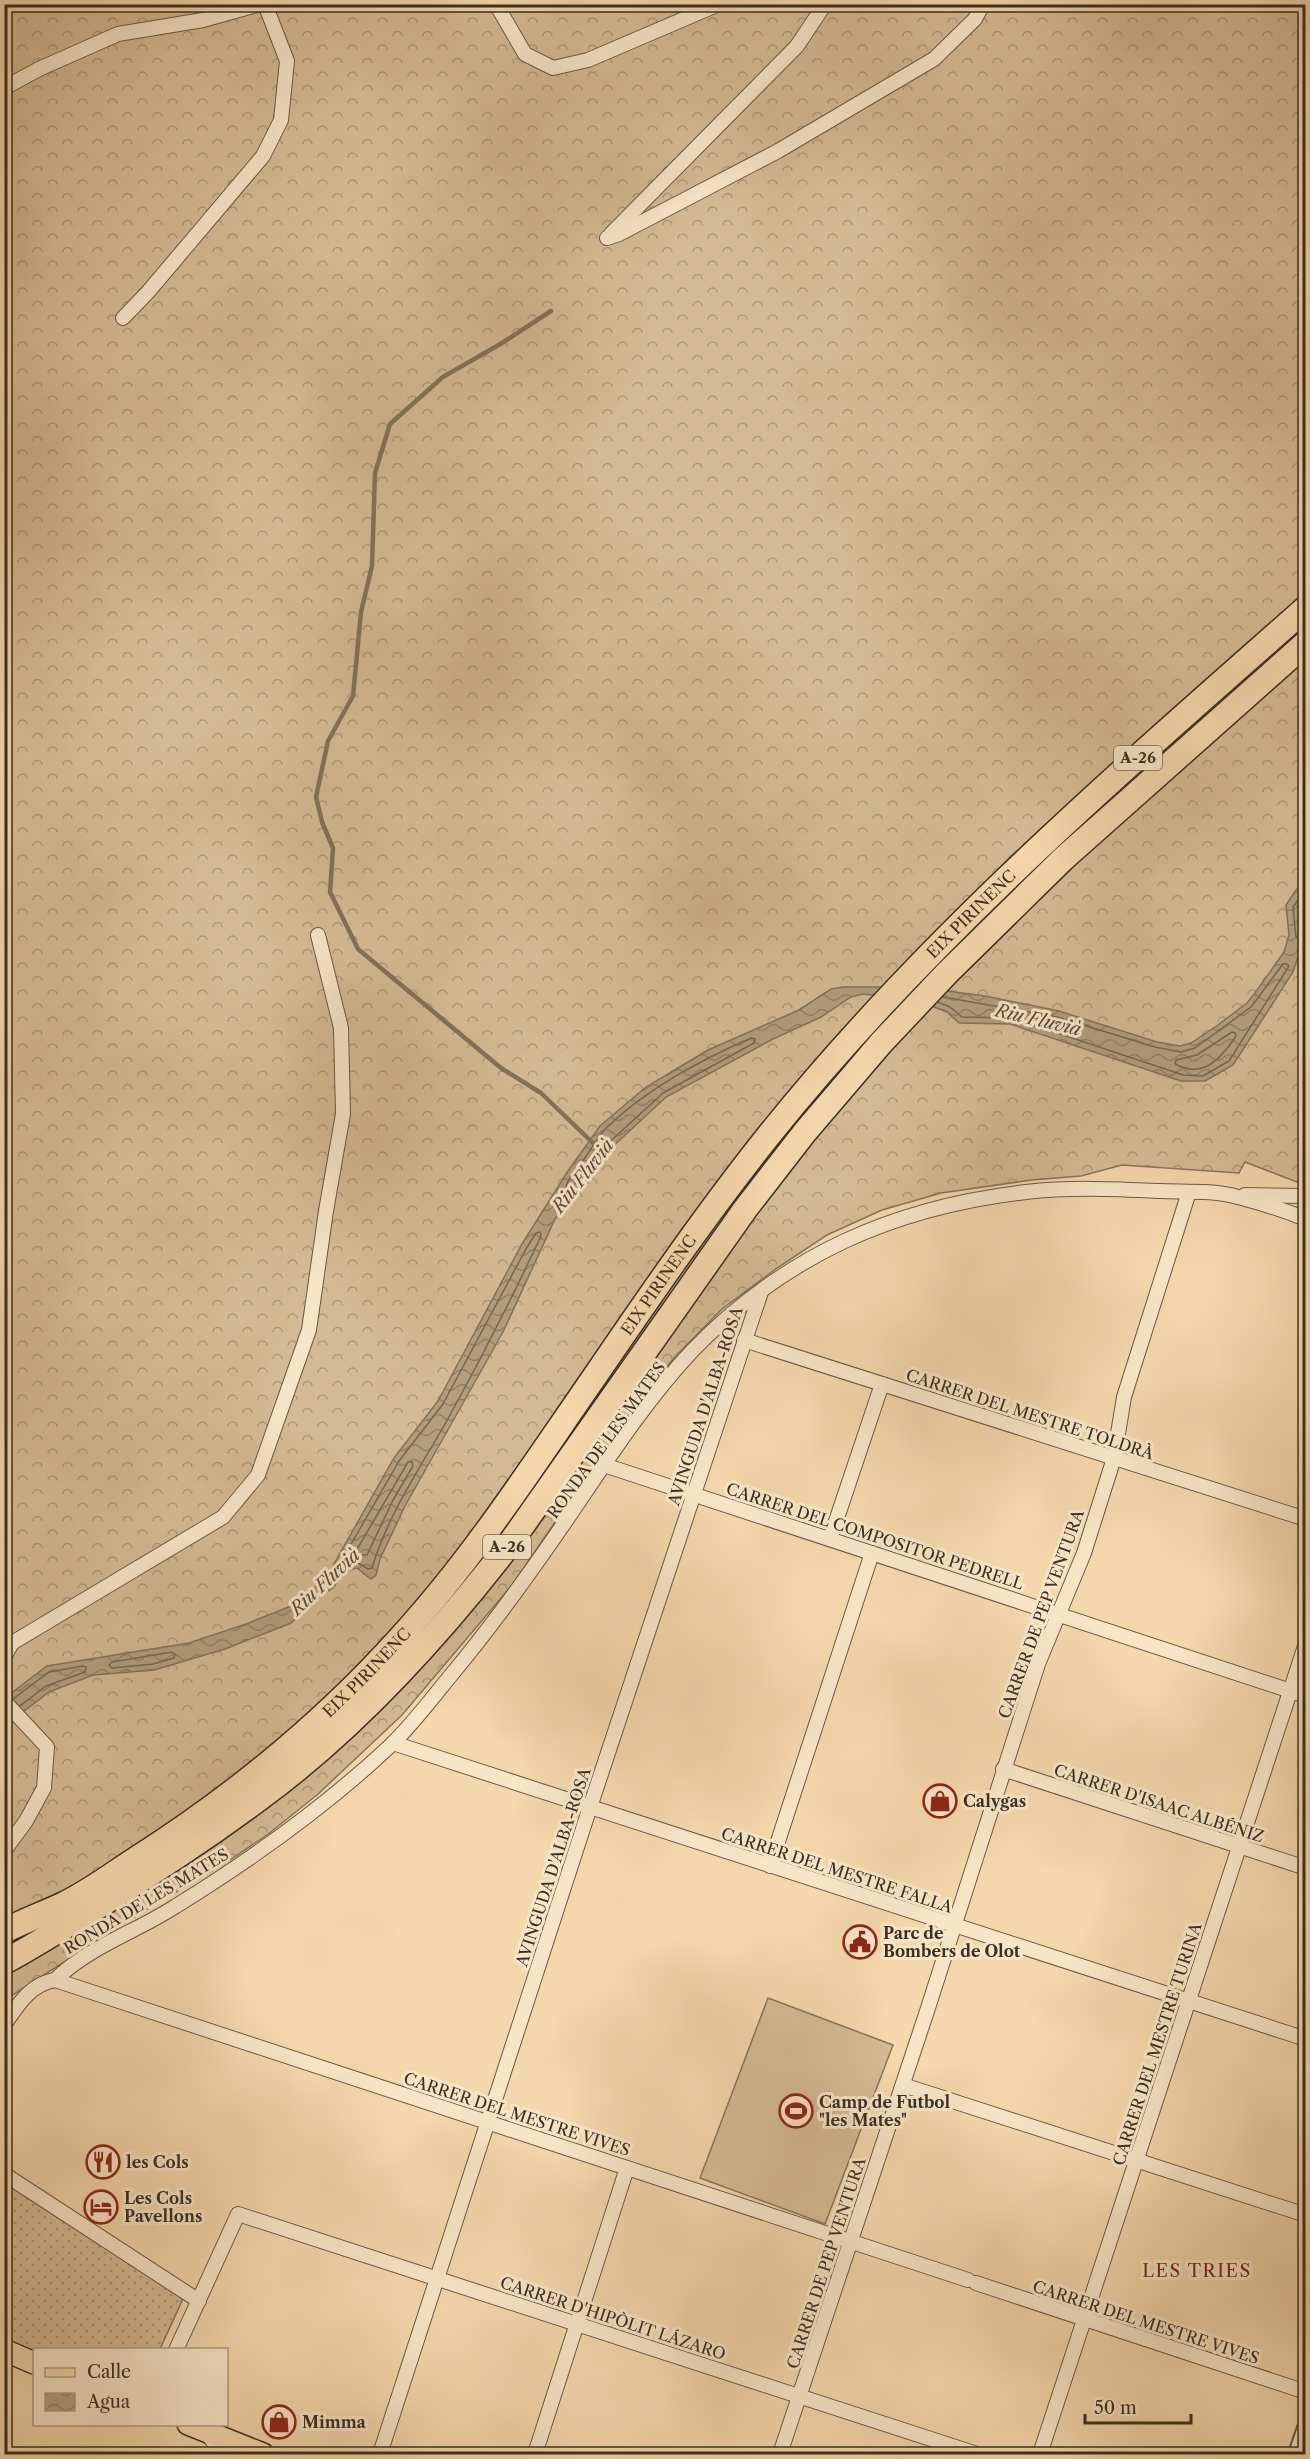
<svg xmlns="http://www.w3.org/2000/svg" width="1310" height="2459" font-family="'Libre Caslon Text',serif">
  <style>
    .grass { fill: url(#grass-dots); stroke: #86745c; stroke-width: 1.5 }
    .forest { fill: url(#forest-crowns); stroke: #86745c; stroke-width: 1.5 }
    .garden { fill: #d4ba94; stroke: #86745c; stroke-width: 1.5 }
    .water { fill: url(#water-waves); stroke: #837259; stroke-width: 1.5 }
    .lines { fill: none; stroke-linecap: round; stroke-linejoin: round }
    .shore { stroke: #766650; stroke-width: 1.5 }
    .stream { stroke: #837259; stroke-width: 4.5 }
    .minor-casing { stroke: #685945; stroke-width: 16 }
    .tertiary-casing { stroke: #685945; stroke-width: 20 }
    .primary-casing { stroke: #392f23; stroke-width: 24 }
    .motorway-casing { stroke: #392f23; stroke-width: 27 }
    .minor { stroke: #f8e5c8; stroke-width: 14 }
    .tertiary { stroke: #f8e5c8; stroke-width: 16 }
    .primary { stroke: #f4d7ab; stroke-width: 21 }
    .motorway { stroke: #f4d7ab; stroke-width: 24 }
    .labels { text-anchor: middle; stroke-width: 6; stroke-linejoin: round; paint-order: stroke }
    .shield { fill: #f8e5c8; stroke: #726654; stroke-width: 1.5 }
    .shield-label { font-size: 15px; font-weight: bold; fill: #392f23 }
    .street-label { font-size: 16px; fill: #392f23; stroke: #f8e5c8 }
    .poi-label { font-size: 16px; font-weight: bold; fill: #392f23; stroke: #f8e5c8; text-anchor: start }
    .water-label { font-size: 18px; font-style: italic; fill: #584b3a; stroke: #f8e5c8 }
    .neighbourhood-label { font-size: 18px; letter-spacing: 1.5px; fill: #7a1f14; stroke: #f8e5c8 }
  </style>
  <defs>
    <pattern id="grass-dots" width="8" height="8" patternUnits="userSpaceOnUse" patternTransform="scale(1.5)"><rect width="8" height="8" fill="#d4ba94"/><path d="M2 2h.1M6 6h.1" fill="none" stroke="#ad9878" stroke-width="1.8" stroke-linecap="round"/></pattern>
    <pattern id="forest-crowns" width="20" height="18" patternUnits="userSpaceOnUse" patternTransform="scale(1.5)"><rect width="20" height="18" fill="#d4ba94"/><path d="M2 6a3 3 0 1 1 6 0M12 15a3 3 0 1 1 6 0" fill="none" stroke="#ad9878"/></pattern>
    <pattern id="water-waves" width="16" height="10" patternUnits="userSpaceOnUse" patternTransform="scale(1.5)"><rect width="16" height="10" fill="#b49e7d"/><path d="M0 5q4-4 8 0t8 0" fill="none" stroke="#938166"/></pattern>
  </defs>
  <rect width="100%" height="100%" fill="#f4d7ab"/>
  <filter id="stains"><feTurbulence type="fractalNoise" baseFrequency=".00333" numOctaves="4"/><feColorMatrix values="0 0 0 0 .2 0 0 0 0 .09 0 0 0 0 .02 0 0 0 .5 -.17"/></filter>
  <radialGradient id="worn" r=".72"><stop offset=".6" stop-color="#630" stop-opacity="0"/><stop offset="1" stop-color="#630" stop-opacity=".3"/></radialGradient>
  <polygon class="grass" points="4,2180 181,2295 182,2301 160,2349 34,2350 34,2352 5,2340"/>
  <polygon class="forest" points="5,5 1305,5 1305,1182 1297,1182 1245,1162 1239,1173 1122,1165 1081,1176 1031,1180 941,1193 882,1210 827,1235 777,1268 722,1309 673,1359 631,1411 512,1585 402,1715 318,1794 267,1835 224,1864 147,1909 5,2000"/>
  <polygon class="garden" points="768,1998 893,2045 825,2224 700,2178"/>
  <polygon class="water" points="1305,882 1305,936 1293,972 1233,1065 1205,1081 1181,1081 1010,1024 959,1023 947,1012 913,999 862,994 851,997 821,1017 773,1039 666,1097 607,1152 555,1219 503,1332 405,1506 380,1559 376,1575 371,1579 357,1568 345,1571 333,1588 317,1598 291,1623 225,1649 154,1670 93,1675 49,1692 10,1722 5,1731 5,1698 47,1666 189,1643 246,1624 296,1604 326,1578 394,1458 438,1401 522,1244 568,1171 600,1126 646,1087 708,1050 799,1010 831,989 843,987 916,987 985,996 1059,1011 1157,1042 1180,1046 1191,1043 1218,1025 1247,1003 1255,993 1284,952 1289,935 1286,905 1296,890"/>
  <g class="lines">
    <g class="shore">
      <polyline points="1306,889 1293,907 1296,937 1298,939 1306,938"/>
      <polyline points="938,1002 950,1007 962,1017 1012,1018 1183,1075 1203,1076 1229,1061 1289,966 1287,964 1283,964 1251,1007 1195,1048 1181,1052 1155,1047 1057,1017 943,997"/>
      <path d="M1232,1032L1235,1033L1236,1036C1221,1059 1203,1079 1175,1064L1176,1060L1197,1055Z"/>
      <path d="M751,1038L755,1039L754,1043L663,1093L603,1148L570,1190L566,1189C566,1180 576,1170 582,1162C590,1151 597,1138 606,1128C648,1088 699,1061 751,1038Z"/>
      <path d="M540,1232L541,1236C512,1298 482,1357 449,1417C422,1465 388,1514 372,1568L368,1569L358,1563L343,1564L342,1560L399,1461L443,1404L527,1247L536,1233Z"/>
      <polygon points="408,1462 412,1462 413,1466 393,1500 367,1555 358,1555 356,1551"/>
      <polygon points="172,1652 175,1654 174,1658 153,1664 112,1668 109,1665 112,1662"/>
      <polyline points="13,1699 49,1672 83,1666 86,1667 85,1672 46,1686 20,1706"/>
    </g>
    <polyline class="stream" points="551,311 502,343 443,377 390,424 375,473 372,566 361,612 353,696 328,741 316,797 322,822 333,848 330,892 358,949 501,1068 541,1093 594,1144"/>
    <defs>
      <g id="minor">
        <polyline points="496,4 525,54 553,68 588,60 719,4"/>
        <polyline points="4,88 39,69 118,34 203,20 260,4"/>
        <polyline points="611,234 797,46 825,4"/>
        <polyline points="607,238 619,234 778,151 934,59 975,19 983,4"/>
        <polyline points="123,318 148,292 263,156 281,120 287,61 265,4"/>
        <polyline points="1245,1195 1306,1196"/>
        <polyline points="744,1340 1306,1519"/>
        <polyline points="604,1465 1306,1696"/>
        <polyline points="830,1539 882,1384"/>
        <polyline points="4,1657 12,1643 223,1517 258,1475 309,1330 326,1211 343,1114 341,1028 318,935"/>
        <polyline points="4,1701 47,1747 44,1788 26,1821 4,1851"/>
        <polyline points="393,1743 1306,2039"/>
        <polyline points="1003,1769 1306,1868"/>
        <polyline points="770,1866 872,1553"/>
        <path d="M55,1980C90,1946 136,1932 176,1906C252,1859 325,1807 390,1746C413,1724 432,1698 452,1674C498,1619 538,1562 578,1503C613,1451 649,1397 692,1351C785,1255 894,1207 1026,1192C1070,1187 1115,1189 1160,1191C1185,1192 1214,1190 1238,1197C1261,1203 1284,1210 1306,1219"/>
        <path d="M4,2025C18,2005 30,1984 55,1980L968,2280"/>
        <polyline points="903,2085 1306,2215"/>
        <polyline points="4,2174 199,2301"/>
        <polyline points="976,2283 1306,2392"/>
        <polyline points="176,2350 238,2214 977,2454"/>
        <polyline points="207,2434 223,2454"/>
        <polyline points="380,2454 590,1807 761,1292"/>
        <polyline points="535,2454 627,2168"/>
        <polyline points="780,2454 929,2005 1038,1664 1084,1553 1114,1458 1124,1397 1189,1192"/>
        <polyline points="1040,2454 1306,1643"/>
      </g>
      <polyline id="tertiary" points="1297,2454 1306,2428"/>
      <g id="primary">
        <polyline points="4,2350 34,2363"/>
        <polyline points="188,2424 263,2454"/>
      </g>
      <g id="motorway">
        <path id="s1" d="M4,1931C24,1921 45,1913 64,1904C89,1892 113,1874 136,1859C235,1796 324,1723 402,1636C474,1557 532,1467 593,1379C649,1297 706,1214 769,1135C926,939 1118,774 1306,608"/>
        <path d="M4,1962C38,1944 69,1923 102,1904C156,1871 209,1836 260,1798C355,1728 436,1639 508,1546L746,1208L805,1132L881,1043L947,973L1063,859L1306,643"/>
      </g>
    </defs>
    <use href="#minor" class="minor-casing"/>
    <use href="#tertiary" class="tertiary-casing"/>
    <use href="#primary" class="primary-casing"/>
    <use href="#motorway" class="motorway-casing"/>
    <use href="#minor" class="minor"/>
    <use href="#tertiary" class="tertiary"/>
    <use href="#primary" class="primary"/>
    <use href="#motorway" class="motorway"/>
  </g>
  <defs>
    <symbol id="shop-ring" viewBox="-11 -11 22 22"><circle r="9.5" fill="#f8e5c8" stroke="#8f2418" stroke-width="1.5"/><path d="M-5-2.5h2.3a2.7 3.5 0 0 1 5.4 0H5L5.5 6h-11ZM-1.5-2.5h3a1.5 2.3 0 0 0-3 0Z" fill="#8f2418"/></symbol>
    <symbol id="civic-ring" viewBox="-11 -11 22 22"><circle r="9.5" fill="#f8e5c8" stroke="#8f2418" stroke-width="1.5"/><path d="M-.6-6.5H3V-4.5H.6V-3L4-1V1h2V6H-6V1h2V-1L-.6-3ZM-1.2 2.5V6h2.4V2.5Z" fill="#8f2418"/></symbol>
    <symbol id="stadium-ring" viewBox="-11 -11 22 22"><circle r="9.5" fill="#f8e5c8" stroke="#8f2418" stroke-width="1.5"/><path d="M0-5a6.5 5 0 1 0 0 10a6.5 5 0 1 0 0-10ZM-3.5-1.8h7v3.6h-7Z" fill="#8f2418"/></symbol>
    <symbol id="restaurant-ring" viewBox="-11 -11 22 22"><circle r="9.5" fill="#f8e5c8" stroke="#8f2418" stroke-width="1.5"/><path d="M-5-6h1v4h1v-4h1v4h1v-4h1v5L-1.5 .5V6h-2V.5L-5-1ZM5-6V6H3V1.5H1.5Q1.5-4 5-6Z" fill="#8f2418"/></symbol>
    <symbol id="hotel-ring" viewBox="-11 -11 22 22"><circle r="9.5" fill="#f8e5c8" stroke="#8f2418" stroke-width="1.5"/><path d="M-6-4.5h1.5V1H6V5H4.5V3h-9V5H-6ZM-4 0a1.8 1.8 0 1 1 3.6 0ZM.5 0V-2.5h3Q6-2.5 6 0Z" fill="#8f2418"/></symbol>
  </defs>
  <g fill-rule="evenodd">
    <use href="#shop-ring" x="921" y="1782" width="38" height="38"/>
    <use href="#civic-ring" x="841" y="1923" width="38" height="38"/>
    <use href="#stadium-ring" x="777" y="2092" width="38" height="38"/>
    <use href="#restaurant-ring" x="84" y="2143" width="38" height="38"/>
    <use href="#hotel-ring" x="82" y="2188" width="38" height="38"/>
    <use href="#shop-ring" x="260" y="2403" width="38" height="38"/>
  </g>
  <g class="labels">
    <g class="shield">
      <rect x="1114" y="746" width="48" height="24" rx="4.5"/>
      <rect x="483" y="1535" width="48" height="24" rx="4.5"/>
    </g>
    <g class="shield-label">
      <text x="1138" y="763">A-26</text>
      <text x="507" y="1552">A-26</text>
    </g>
    <g class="street-label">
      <text dy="6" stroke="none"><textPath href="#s1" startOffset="1420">EIX PIRINENC</textPath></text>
      <text dy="6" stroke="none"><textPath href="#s1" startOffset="934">EIX PIRINENC</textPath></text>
      <text transform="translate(705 1406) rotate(-72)" y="6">AVINGUDA D'ALBA-ROSA</text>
      <text transform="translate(1030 1414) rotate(18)" y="6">CARRER DEL MESTRE TOLDRÀ</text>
      <text transform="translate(606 1440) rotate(-54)" y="6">RONDA DE LES MATES</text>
      <text transform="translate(875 1536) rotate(18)" y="6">CARRER DEL COMPOSITOR PEDRELL</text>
      <text transform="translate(1041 1614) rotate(-70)" y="6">CARRER DE PEP VENTURA</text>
      <text dy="6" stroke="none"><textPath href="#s1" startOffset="448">EIX PIRINENC</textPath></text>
      <text transform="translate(1159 1803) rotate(18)" y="6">CARRER D'ISAAC ALBÉNIZ</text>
      <text transform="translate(553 1867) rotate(-72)" y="6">AVINGUDA D'ALBA-ROSA</text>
      <text transform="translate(837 1870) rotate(18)" y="6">CARRER DEL MESTRE FALLA</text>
      <text transform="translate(146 1901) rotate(-31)" y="6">RONDA DE LES MATES</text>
      <text transform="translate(1157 2044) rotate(-72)" y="6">CARRER DEL MESTRE TURINA</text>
      <text transform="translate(517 2114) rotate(18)" y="6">CARRER DEL MESTRE VIVES</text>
      <text transform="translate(826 2263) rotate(-72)" y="6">CARRER DE PEP VENTURA</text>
      <text transform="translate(613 2318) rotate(18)" y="6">CARRER D'HIPÒLIT LÁZARO</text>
      <text transform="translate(1146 2322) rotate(18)" y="6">CARRER DEL MESTRE VIVES</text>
    </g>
    <g class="poi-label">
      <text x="963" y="1807">Calygas</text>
      <text x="883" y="1939">Parc de<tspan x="883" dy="18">Bombers de Olot</tspan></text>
      <text x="819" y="2108">Camp de Futbol<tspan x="819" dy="18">"les Mates"</tspan></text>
      <text x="126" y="2168">les Cols</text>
      <text x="124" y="2204">Les Cols<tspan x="124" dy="18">Pavellons</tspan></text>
      <text x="302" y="2428">Mimma</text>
    </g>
    <g class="water-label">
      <text transform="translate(1038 1020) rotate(13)" y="6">Riu Fluvià</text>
      <text transform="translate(583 1176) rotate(-52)" y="6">Riu Fluvià</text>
      <text transform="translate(325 1582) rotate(-43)" y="6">Riu Fluvià</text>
    </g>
    <g class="neighbourhood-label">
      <text x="1197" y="2277">LES TRIES</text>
    </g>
  </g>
  <rect width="1310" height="2459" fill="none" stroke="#f4d7ab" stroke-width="24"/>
  <rect x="6" y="6" width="1298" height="2447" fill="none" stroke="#392f23" stroke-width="3"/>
  <rect x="12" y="12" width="1286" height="2435" fill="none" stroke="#392f23" stroke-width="1.5"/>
  <rect x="33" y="2348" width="195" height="78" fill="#f8e5c8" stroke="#ac9c86" stroke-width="1.5"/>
  <rect x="45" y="2368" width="30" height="9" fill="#f4d7ab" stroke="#ac9c86" stroke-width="1.5"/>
  <text x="87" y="2378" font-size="18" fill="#392f23">Calle</text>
  <rect x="45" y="2393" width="30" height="18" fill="url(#water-waves)" stroke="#ac9c86" stroke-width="1.5"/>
  <text x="87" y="2408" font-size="18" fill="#392f23">Agua</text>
  <path d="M1085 2414v9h106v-9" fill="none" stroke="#392f23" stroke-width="3"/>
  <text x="1094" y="2414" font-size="18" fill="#392f23" stroke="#f8e5c8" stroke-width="4.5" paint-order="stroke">50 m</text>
  <rect width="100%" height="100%" filter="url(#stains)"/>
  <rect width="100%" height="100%" fill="url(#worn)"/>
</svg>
